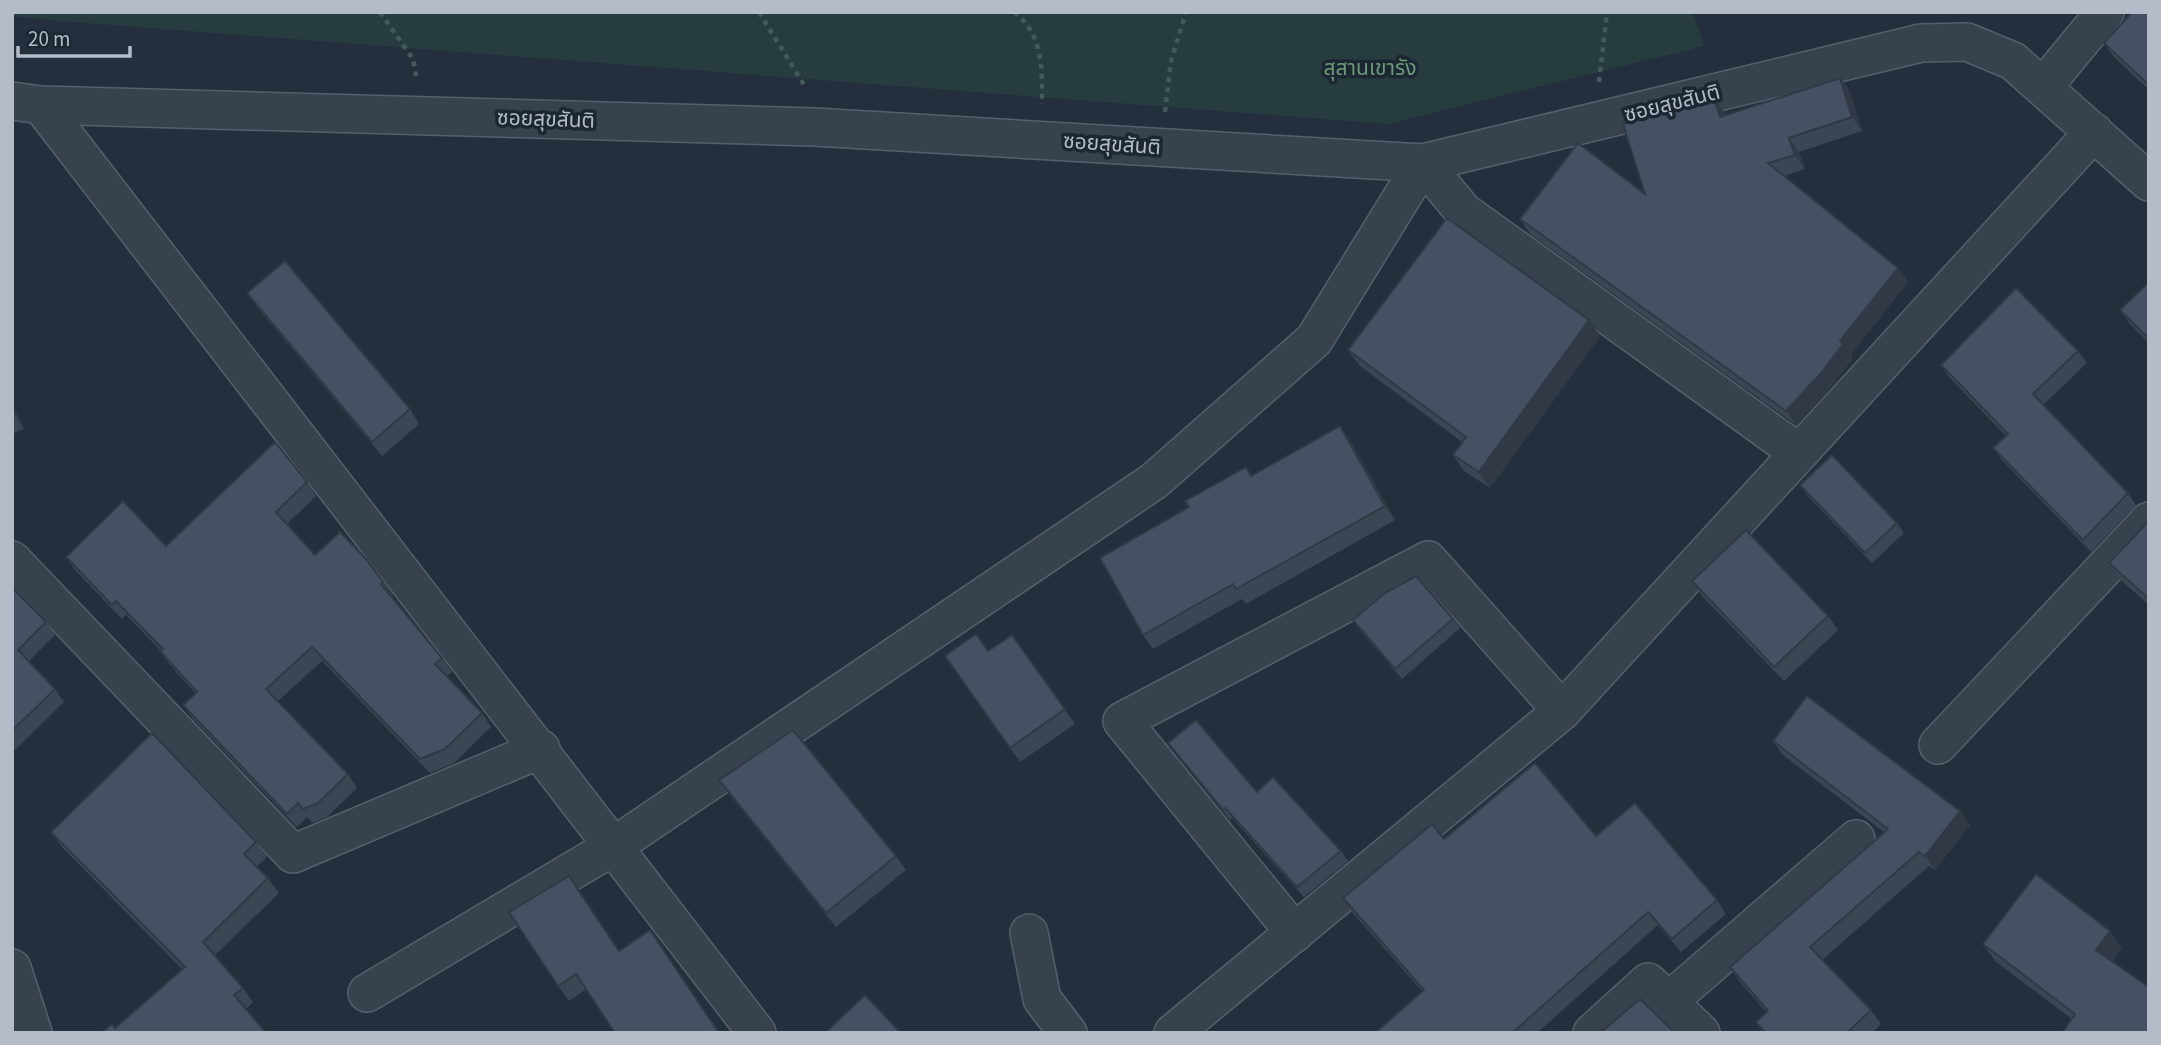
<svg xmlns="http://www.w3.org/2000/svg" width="2161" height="1045" font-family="'Source Sans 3','Noto Sans Thai',sans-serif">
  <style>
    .green { fill: #263c3f }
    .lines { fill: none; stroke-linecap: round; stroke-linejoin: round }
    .minor-casing { stroke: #565f6c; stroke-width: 40 }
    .path { stroke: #44595c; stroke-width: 4.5; stroke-dasharray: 5 5; stroke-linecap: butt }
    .minor { stroke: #38414e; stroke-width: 37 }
    .wall { fill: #3b4654 }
    .shaded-wall { fill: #303945 }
    .building { fill: #455162; stroke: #303945; stroke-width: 2 }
    .labels { text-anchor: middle; stroke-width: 7; stroke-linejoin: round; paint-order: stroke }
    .park-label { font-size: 21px; fill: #6b9a76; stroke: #1d2633 }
    .street-label { font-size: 21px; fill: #b4bcc9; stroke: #1d2633 }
  </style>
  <rect width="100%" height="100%" fill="#242f3e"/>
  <polygon class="green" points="12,12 1693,12 1704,46 1388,124 60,21 12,16"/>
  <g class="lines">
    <defs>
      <g id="minor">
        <polyline points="2044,86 2105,12"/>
        <polyline points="12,101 41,105 814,127 1423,163 1921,43 1967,42 2013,61 2149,182"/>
        <polyline points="41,105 757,1033"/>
        <polyline points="12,560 293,854 541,749"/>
        <polyline points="1938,745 2149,521"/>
        <polyline points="1029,933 1042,999 1068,1033"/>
        <polyline points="1295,933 1122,721 1428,560 1562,711"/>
        <polyline points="12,968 33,1033"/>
        <polyline points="367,993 614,846 1154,481 1314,340 1423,163 1464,212 1799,453"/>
        <polyline points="1670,1000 1856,839"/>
        <polyline points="1173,1033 1562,711 2094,132"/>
        <polyline points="1592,1033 1648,982 1701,1033"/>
      </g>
    </defs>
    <use href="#minor" class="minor-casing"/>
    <g class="path">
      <polyline points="380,12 413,59 417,80"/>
      <polyline points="759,12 806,88"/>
      <path d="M1014,12C1044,35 1042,70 1042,104"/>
      <polyline points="1599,82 1607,12"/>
      <polyline points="1165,112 1171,61 1186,12"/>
    </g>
    <use href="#minor" class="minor"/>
  </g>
  <g class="wall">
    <polygon points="2149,12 2149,90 2114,57 2104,43"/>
    <polygon points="1840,78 1850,92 1862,131 1799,152 1805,169 1784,176 1898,268 1908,282 1851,354 1853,358 1832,386 1796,425 1530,234 1520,219 1645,194 1714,98 1724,112 1725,116"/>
    <polygon points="2149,282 2149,343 2130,324 2120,310"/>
    <polygon points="247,293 410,409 419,424 382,456 257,307"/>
    <polygon points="1600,336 1490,488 1464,471 1453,455 1462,442 1360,366 1348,350"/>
    <polygon points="2078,351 2087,363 2043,405 2128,493 2136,505 2091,552 2002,460 1993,448 2006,436 1949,377 1941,365"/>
    <polygon points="12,404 24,429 12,434"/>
    <polygon points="1340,426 1350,440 1395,520 1246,604 1242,599 1153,649 1143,635 1189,507 1246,467 1252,475"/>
    <polygon points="307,482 316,496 287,524 315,555 383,582 393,595 392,596 442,658 452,672 446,676 482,713 491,727 454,763 430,773 322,661 278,701 348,774 357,788 327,817 313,823 307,817 297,827 193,719 183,705 195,693 170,665 160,651 161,651 126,615 122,619 75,570 66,557 166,546"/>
    <polygon points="1800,485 1897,523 1904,533 1872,563 1807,495"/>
    <polygon points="2149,521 2149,605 2122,581 2109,563"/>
    <polygon points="1692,581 1828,616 1838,630 1784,681 1702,596"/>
    <polygon points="12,588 46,622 55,635 29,661 55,689 64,702 12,753"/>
    <polygon points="1453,619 1460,628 1402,679 1360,630 1353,620"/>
    <polygon points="1012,635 1075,724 1020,762 945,656 988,651"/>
    <polygon points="1773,741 1960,811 1970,825 1935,870 1929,866 1822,960 1871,1010 1881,1024 1872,1033 1763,1033 1756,1022 1766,1012 1740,982 1730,967 1884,832 1783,755"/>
    <polygon points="1168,743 1257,792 1341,851 1348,861 1304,897 1232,818 1230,820"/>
    <polygon points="719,780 896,856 906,870 836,927 729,794"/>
    <polygon points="51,832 256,842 267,857 257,866 268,878 279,893 215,955 243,988 253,1002 246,1009 115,1028 182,969 62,847"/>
    <polygon points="1596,836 1717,900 1726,914 1681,952 1658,925 1537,1033 1375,1033 1423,992 1352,912 1343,898 1444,839"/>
    <polygon points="569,876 586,989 569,1001 558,986"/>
    <polygon points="1983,944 2122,948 2072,1019 1995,961"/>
  </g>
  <g class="shaded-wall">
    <polygon points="1840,78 1850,92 1862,131 1852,117"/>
    <polygon points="1714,98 1724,112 1730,131 1720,117"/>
    <polygon points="1789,138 1799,152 1805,169 1795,155"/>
    <polygon points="1898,268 1908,282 1851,354 1853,358 1832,386 1796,425 1786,411 1840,341"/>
    <polygon points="1589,320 1600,336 1490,488 1479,472"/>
    <polygon points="12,404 24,429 14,415 12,412"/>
    <polygon points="1340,426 1350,440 1395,520 1385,506"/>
    <polygon points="1960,811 1970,825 1935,870 1925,856"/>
    <polygon points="2110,931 2122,948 2108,967 2096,950"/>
  </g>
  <g class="building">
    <polygon points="2132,12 2149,12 2149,85 2104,43"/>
    <polygon points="1840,78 1852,117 1789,138 1795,155 1768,163 1898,268 1840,341 1843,344 1822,372 1786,411 1520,219 1578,143 1645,194 1623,124 1714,98 1720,117"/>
    <polygon points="1447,218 1589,320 1479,472 1453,455 1466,437 1348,350"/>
    <polygon points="285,261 410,409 372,442 247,293"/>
    <polygon points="2149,282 2149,339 2120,310"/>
    <polygon points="2016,288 2078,351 2033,394 2128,493 2083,540 1993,448 2008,434 1941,365"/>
    <polygon points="1340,426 1385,506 1236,589 1233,584 1143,635 1100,558 1189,507 1185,501 1246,467 1251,476"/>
    <polygon points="275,442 307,482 276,512 315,555 340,532 367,560 383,582 381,584 442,658 435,664 482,713 445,749 420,759 312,647 266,689 348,774 318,803 303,809 298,803 287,814 183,705 197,692 160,651 163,649 116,601 112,605 66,557 123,501 166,546"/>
    <polygon points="1832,455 1897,523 1865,553 1800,485"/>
    <polygon points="2149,521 2149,599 2109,563"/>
    <polygon points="1746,530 1828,616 1774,667 1692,581"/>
    <polygon points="1416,576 1453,619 1395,669 1353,620 1385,593"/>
    <polygon points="12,588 46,622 18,650 55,689 12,731"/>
    <polygon points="976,634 988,651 1012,635 1065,709 1010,748 945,656"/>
    <polygon points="1807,696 1960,811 1925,856 1919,852 1810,947 1871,1010 1847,1033 1766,1033 1756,1022 1768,1011 1730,967 1888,829 1773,741"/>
    <polygon points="1196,720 1257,792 1273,777 1341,851 1297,887 1225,808 1223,810 1168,743"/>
    <polygon points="793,730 896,856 826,913 719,780"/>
    <polygon points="152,733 256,842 244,854 268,878 203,942 243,988 234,995 266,1033 102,1033 112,1024 115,1028 185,967 51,832"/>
    <polygon points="1535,763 1596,836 1635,803 1717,900 1672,939 1648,912 1512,1033 1375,1033 1424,990 1343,898 1432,824 1444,839"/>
    <polygon points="2036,874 2110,931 2096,950 2149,987 2149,1033 2062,1033 2075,1014 1983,944"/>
    <polygon points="569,876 619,951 650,930 719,1033 615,1033 576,974 558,986 509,912"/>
    <polygon points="865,995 901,1033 825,1033"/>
    <polygon points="1640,999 1675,1033 1600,1033"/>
  </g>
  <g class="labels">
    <g class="park-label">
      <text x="1370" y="75">สุสานเขารัง</text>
    </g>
    <g class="street-label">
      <text transform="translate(1672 103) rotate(-14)" y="7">ซอยสุขสันติ</text>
      <text transform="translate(546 119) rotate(2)" y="7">ซอยสุขสันติ</text>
      <text transform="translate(1112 144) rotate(4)" y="7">ซอยสุขสันติ</text>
    </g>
  </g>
  <rect width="2161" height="1045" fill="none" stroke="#b4bcc9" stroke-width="28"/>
  <path d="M18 46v10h112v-10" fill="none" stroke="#b4bcc9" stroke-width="3.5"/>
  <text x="28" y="46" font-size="21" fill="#b4bcc9" stroke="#1d2633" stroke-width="5" paint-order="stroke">20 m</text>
</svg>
